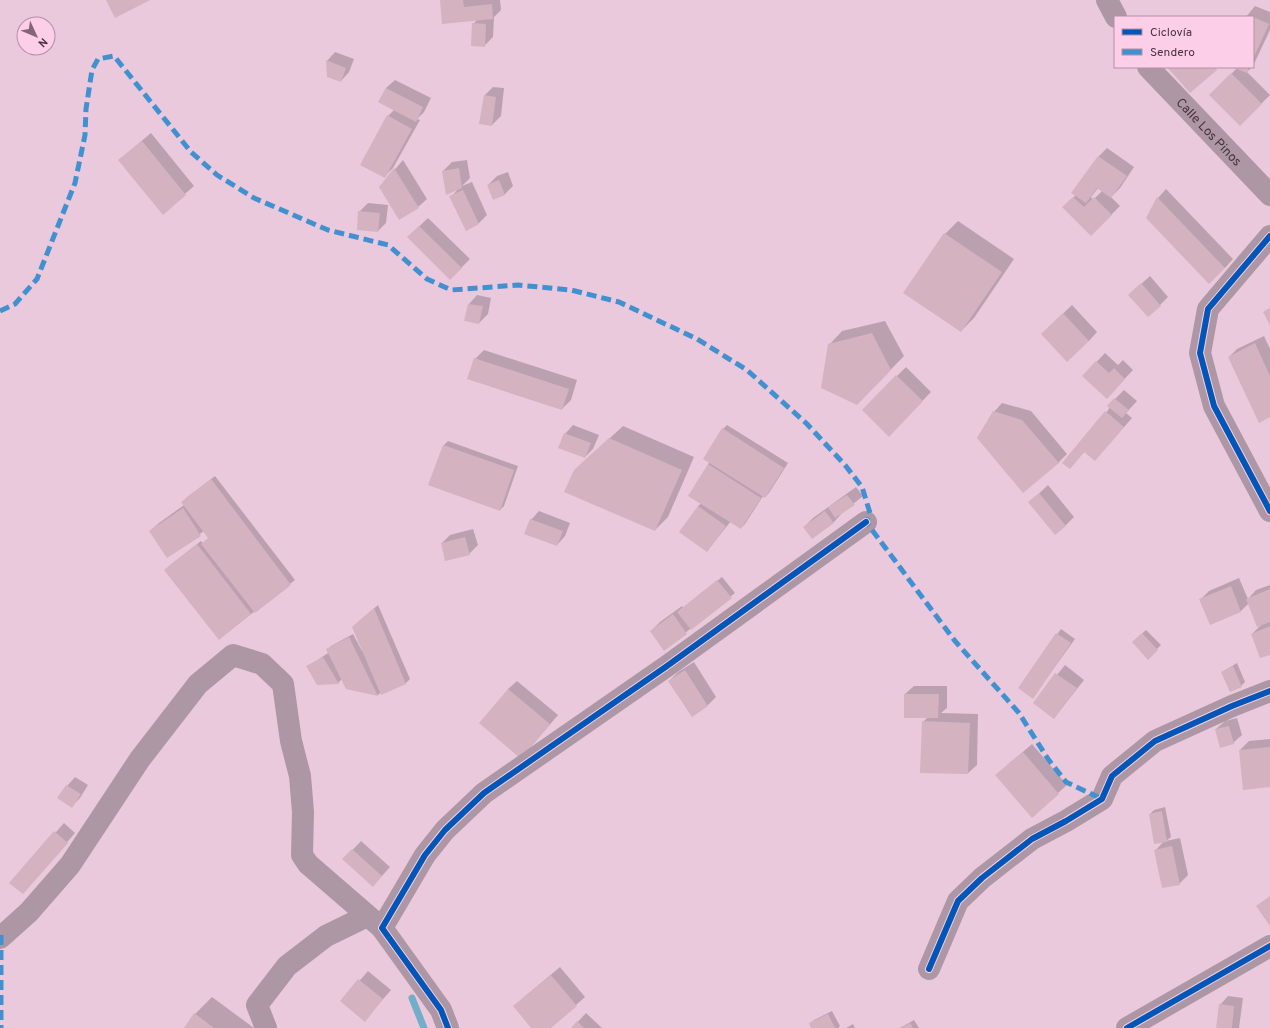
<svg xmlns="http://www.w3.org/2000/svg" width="1270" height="1028" font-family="Overpass,sans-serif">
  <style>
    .shadow { fill: #0003; fill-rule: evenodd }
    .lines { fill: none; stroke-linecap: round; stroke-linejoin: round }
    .stream { stroke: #72aeca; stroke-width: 7 }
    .building { fill: #d4b2bf }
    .minor { stroke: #ae97a4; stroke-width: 22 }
    .quiet { stroke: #4191d1; stroke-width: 5; stroke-dasharray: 10 5; stroke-linecap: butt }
    .cycleway-casing { stroke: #fdcee7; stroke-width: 8 }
    .cycleway { stroke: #0057b8; stroke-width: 6 }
    .labels { text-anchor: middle; stroke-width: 3; stroke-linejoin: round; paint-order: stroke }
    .street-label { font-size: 13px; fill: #49323f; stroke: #fdcee7 }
  </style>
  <rect width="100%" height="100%" fill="#eac9dc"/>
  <g class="shadow">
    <polygon points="441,0 500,0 501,10 494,17 493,37 484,46 473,24 477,20"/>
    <polygon points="1255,6 1270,12 1270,30 1253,66 1253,17 1246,17"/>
    <polygon points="335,52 354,59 349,72 341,81 327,61"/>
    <polygon points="1234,67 1252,67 1247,72 1270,95 1240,125 1211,95 1237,68"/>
    <polygon points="395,80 431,98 424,112 417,119 420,120 393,168 384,177 388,116 394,110 379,102 386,88"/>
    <polygon points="493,87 504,88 501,116 492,125 485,95"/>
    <polygon points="151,133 194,186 163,213 119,160"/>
    <path d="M1107,148L1134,167L1120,188L1111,197L1120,206L1091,235L1063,207L1076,195L1098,157ZM1098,188L1102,191L1093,200L1091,197Z"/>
    <polygon points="403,160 427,199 418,207 380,187"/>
    <polygon points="467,160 470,178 462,186 472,182 487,215 479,223 466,229 451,197 459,188 443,171 452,162"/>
    <polygon points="508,172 513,186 504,195 488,185 497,176"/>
    <polygon points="1166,189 1233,259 1225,268 1147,218 1158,198"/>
    <polygon points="368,203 388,205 386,223 378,231 359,212"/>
    <polygon points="428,218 470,259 450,279 408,237"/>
    <polygon points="958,221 1014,259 974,318 961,331 905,293 945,234"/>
    <polygon points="1150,276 1168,297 1160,305 1129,295"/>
    <polygon points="477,295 491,298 488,314 479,323 466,320 469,304"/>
    <polygon points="1072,305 1097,332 1089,341 1042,334"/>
    <polygon points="885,321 904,356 870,391 829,345 842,331"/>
    <polygon points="1264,336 1270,349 1270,416 1229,357 1237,349"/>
    <polygon points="484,350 577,380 571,400 562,409 475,359"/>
    <polygon points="1105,353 1118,365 1123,360 1133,370 1115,389 1083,376"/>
    <polygon points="906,367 931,392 889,435 863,410"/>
    <polygon points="1124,390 1137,401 1126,413 1132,418 1095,460 1085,451 1070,468 1110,407 1108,406"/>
    <polygon points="1002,403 1031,411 1067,454 1058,463 994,412"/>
    <polygon points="573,425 599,435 593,449 585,457 565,434"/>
    <polygon points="727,425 788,463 769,493 765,497 763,496 745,524 741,528 731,521 707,551 698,506 702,503 708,465 723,429"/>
    <polygon points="623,426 694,457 668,517 655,530 588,458"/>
    <polygon points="448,441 518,466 504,506 500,510 429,485 444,445"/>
    <polygon points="215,476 295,580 219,639 169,566 201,541 203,543 209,538 204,531 167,557 150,531 159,523 184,505 186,498"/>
    <polygon points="1048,485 1074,517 1065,526 1030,502"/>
    <polygon points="856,487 863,496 842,513 834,522 812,538 804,527 813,518"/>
    <polygon points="539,511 570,523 565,536 557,545 531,520"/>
    <polygon points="473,529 478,545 469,554 442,543 450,535"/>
    <polygon points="722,577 735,593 665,649 651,631 660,622 682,606 683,608"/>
    <polygon points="1239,578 1248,599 1256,590 1270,585 1270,654 1252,634 1262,624 1249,603 1241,611 1200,600 1209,591"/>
    <polygon points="378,605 410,679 406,683 382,694 381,692 378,695 347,688 342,679 338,683 307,667 328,653 327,650 331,646 353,634 362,651 363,650 357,623"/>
    <polygon points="1061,629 1075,639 1033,697 1019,688"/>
    <polygon points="1146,630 1161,645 1148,658 1133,642"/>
    <polygon points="694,662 716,697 708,705 692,715 669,681 678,672"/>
    <polygon points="1237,663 1245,682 1241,686 1222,672"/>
    <polygon points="1065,665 1084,680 1054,718 1034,703"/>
    <polygon points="517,681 558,715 529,749 508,689"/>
    <polygon points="914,686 947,686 947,708 941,713 978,714 977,765 968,773 923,722 928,717 905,694"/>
    <polygon points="1237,718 1242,735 1233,743 1216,729 1225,721"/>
    <polygon points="1270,739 1270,786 1240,750 1249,741"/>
    <polygon points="1032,744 1067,785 1032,816 1005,767"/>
    <polygon points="75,777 88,785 80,798 72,806 67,786"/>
    <polygon points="1165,807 1171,837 1166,841 1180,838 1188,875 1179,884 1155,851 1164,841 1150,814 1154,810"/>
    <polygon points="64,823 75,833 23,893 11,883"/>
    <polygon points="361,841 390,867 381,877 344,859"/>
    <polygon points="560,967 585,997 550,1028 532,1028 523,998"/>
    <polygon points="368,971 391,990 365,1020 342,1001"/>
    <polygon points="1228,996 1243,998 1239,1028 1217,1028 1220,1005"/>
    <polygon points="212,997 254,1028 185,1028 195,1014"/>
    <polygon points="832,1011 840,1026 838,1028 812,1028 810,1024 814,1020"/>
    <polygon points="586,1013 602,1028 572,1028"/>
    <polygon points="914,1020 919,1028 900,1028"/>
    <polygon points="853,1024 855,1028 846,1028"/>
  </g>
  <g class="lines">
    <polyline class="stream" points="412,998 424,1028"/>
  </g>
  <g class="building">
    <polygon points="106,0 150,0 115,18"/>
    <polygon points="440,0 463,0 464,7 492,4 493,19 442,24"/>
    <polygon points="1253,17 1269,24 1253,59"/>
    <polygon points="472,23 486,24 485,47 471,46"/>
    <polygon points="326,60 346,68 341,82 327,77"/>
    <polygon points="1167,67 1215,67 1217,70 1190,93"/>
    <polygon points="1232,67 1249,67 1247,73"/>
    <polygon points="1231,73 1262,104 1240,126 1209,95"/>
    <polygon points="386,88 423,107 416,122 378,102"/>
    <polygon points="484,95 496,97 492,126 479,124"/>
    <polygon points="387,115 412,129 385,178 360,165"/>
    <polygon points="142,141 186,195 163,215 118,160"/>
    <polygon points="1098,156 1127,176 1111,198 1097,188 1086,203 1071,193"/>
    <polygon points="394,168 419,208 399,220 379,187"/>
    <polygon points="459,168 462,188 446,195 442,171"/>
    <polygon points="499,180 505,195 493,200 487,185"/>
    <polygon points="463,190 479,224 466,231 449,196"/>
    <polygon points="1073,197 1084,207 1094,197 1112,215 1091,236 1062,207"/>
    <polygon points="1157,197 1225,268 1209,284 1146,218"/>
    <polygon points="358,211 380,213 378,232 357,230"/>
    <polygon points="419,226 462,268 450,280 407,237"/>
    <polygon points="944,233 1002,272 961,332 903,293"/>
    <polygon points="1141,283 1161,306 1148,317 1128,295"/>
    <polygon points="468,304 483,306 479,324 464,321"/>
    <polygon points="1270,308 1270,325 1263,312"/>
    <polygon points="1063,313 1089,341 1067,362 1041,334"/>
    <polygon points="872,333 891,370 857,405 821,388 828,344"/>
    <polygon points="1255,343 1270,376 1270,417 1259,423 1228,357"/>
    <polygon points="474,358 569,389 562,410 467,379"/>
    <polygon points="1096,361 1109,373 1114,368 1125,379 1107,399 1082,376"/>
    <polygon points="896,375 923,401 889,437 862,410"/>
    <polygon points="1114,398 1129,410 1122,418 1107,406"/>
    <polygon points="993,411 1022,420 1059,463 1023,493 977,438"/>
    <polygon points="1105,411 1124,427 1095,461 1084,452 1070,469 1062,463"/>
    <polygon points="722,428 784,468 765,498 703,459"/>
    <polygon points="564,433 591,443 585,458 558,448"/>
    <polygon points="609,438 682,470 655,531 564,492 574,470"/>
    <polygon points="443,445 514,470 500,511 428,485"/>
    <polygon points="708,464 761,498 741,529 688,496"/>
    <polygon points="211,479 291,585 255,613 201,544 208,538 181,502"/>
    <polygon points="1039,493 1066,526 1055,535 1028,502"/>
    <polygon points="847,495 855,505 835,518 828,507"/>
    <polygon points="698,506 726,526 707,552 679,532"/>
    <polygon points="183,508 201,536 167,558 149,531"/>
    <polygon points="825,511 834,523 812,539 803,527"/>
    <polygon points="530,519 563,531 557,546 524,534"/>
    <polygon points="465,537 470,555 445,561 441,543"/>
    <polygon points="197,544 251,614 219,640 164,570"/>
    <polygon points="717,580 732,598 691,630 677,612"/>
    <polygon points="1231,586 1241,612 1210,625 1199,599"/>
    <polygon points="1270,589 1270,622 1257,627 1246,599"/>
    <polygon points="374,608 406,684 381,695 352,627"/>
    <polygon points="673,614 687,634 664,651 650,631"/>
    <polygon points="1270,626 1270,655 1260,658 1251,634"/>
    <polygon points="1056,633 1071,643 1033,699 1018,688"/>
    <polygon points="1142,633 1158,650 1148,660 1132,642"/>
    <polygon points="349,637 378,696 346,689 326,649"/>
    <polygon points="323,657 339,684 317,685 306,666"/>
    <polygon points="1233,666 1242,687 1230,692 1221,672"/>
    <polygon points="685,670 708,706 692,717 668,681"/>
    <polygon points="1055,673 1077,688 1054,719 1033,703"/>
    <polygon points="508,689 550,724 521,759 479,723"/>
    <polygon points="904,694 939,694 938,718 904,718"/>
    <polygon points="922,721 970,723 968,774 920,773"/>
    <polygon points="1229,726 1234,744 1220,748 1215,729"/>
    <polygon points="1270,747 1270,787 1243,790 1239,750"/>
    <polygon points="1023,752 1059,794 1032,818 995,775"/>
    <polygon points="66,785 81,794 72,808 57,798"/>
    <polygon points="1162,811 1167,842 1154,844 1149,814"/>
    <polygon points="54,831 68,843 23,894 9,883"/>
    <polygon points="1172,846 1180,885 1162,888 1154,850"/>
    <polygon points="352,849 382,876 373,887 342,859"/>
    <polygon points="1270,896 1270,926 1256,906"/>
    <polygon points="551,975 577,1006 551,1028 531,1028 513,1006"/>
    <polygon points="358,979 383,999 365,1022 340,1001"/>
    <polygon points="1219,1004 1234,1006 1232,1028 1216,1028"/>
    <polygon points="194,1013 214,1028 184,1028"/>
    <polygon points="828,1014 835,1028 811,1028 809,1023"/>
    <polygon points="577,1021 584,1028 571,1028"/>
    <polygon points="910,1023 913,1028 901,1028"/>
  </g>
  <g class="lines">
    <g class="minor">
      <polyline points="1107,0 1116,17"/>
      <path id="s1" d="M1148,67L1270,195"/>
      <polyline points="1270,236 1208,309 1200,353 1214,406 1270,511"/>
      <polyline points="0,938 29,912 70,865 140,759 198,684 233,655 262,664 283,684 291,741 300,776 303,812 302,855 308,864 382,928"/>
      <polyline points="929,969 958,901 982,878 1032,839 1066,821 1102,799 1112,776 1155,741 1232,706 1270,691"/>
      <polyline points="266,1028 257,1005 287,966 326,936 367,916"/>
      <polyline points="448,1028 441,1010 382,928 425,855 445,830 484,793 667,666 866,522"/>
      <polyline points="1127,1028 1270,946"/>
    </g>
    <g class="quiet">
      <polyline points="0,311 15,304 37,279 75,183 85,135 86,109 92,70 98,59 114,56 191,152 217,175 254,198 328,230 388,245 427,279 451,290 518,285 571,290 619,302 697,339 747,370 807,424 845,465 862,487 870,513 866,522 955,641 1019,713 1048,759 1066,782 1102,799"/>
      <polyline points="1,935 1,1028"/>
    </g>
    <defs>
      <g id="cycleway">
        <polyline points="1270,236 1208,309 1200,353 1214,406 1270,511"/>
        <polyline points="929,969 958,901 982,878 1032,839 1066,821 1102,799 1112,776 1155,741 1232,706 1270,691"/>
        <polyline points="448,1028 441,1010 382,928 425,855 445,830 484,793 667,666 866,522"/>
        <polyline points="1127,1028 1270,946"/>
      </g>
    </defs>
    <use href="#cycleway" class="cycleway-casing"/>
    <use href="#cycleway" class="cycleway"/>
  </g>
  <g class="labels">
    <g class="street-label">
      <text dy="5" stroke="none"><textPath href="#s1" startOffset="89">Calle Los Pinos</textPath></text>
    </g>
  </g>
  <rect x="1114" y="16" width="140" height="52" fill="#fdcee7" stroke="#b590a4"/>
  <rect x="1122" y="29" width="20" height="6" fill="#0057b8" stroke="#b590a4"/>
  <text x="1150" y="36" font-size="12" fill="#49323f">Ciclovía</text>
  <rect x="1122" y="49" width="20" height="6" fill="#4191d1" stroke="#b590a4"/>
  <text x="1150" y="56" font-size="12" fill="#49323f">Sendero</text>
  <g transform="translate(36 36) rotate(134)"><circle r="19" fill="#fdcee7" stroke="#b590a4"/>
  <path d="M0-3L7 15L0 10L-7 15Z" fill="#816776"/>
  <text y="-6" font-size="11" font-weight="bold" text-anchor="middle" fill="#49323f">N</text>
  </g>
</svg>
